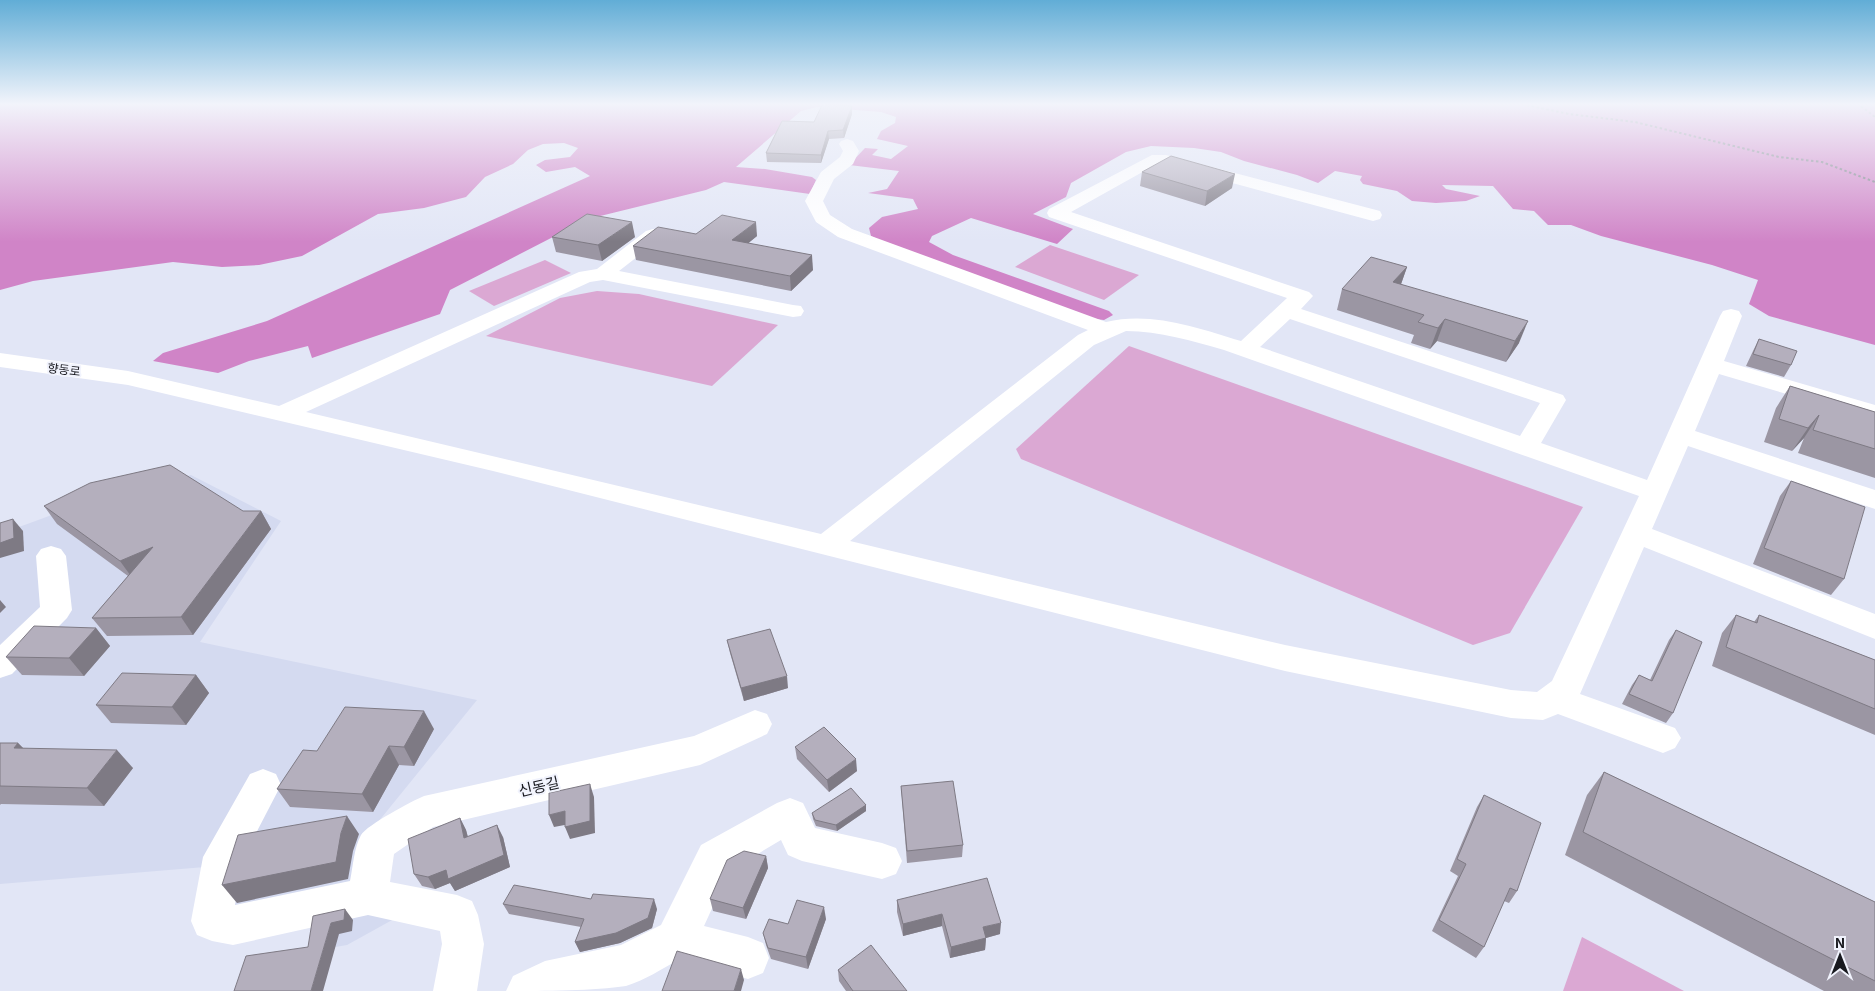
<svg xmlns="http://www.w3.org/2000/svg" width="1875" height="991" font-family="Georgia,'Noto Sans KR',serif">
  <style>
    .built { fill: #d4daf0 }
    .green { fill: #dba8d3 }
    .forest { fill: #d084c7 }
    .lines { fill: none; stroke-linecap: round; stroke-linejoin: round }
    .path { stroke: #777984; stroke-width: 2; stroke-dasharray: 2.5 2.5; stroke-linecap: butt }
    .minor { fill: #fff; fill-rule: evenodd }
    .wall { fill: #9b96a3 }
    .shaded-wall { fill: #7e7a84 }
    .building { fill: #b4afbd; stroke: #7e7a84 }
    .labels { text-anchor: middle; stroke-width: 4; stroke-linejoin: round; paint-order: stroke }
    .street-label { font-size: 12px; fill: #18191f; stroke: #f1f3fd }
    .near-street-label { font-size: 15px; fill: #18191f; stroke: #f1f3fd }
  </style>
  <rect width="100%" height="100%" fill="#e2e6f6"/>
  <polygon class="built" points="191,475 281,521 200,642 477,700 374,827 394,919 347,945 312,951 317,921 249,933 205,867 0,884 0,534 98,498"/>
  <g class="green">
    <polygon points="1050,245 1139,275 1104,300 1015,267"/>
    <polygon points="545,260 571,273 494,306 469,291"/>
    <polygon points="597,291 639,294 778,325 712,386 486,336 560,298"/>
    <polygon points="1129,346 1583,507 1510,633 1473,645 1021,459 1016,449"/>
    <polygon points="1582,937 1684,991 1563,991"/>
  </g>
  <polygon class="forest" points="0,103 1875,103 1875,345 1769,316 1749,304 1758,280 1712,265 1601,236 1571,225 1548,225 1534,211 1513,209 1493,186 1442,185 1446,189 1480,196 1466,201 1436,203 1412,201 1397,191 1363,184 1360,180 1362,176 1335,171 1318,183 1297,175 1244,161 1221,152 1194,148 1151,146 1126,152 1071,183 1066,197 1033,214 1073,229 1057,244 971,218 932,236 929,242 953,255 1109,311 1113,315 1104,320 1095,319 891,246 871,236 869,228 882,217 918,209 913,199 868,193 887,189 899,171 849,165 865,148 878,149 872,155 891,159 908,146 877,139 881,131 895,123 896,117 881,112 817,107 801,111 736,167 765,169 812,177 816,180 810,194 724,182 706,190 588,219 450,290 440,314 312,358 308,346 249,361 218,373 153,361 163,353 267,321 590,176 575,167 546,172 536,165 545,160 570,157 578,148 564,143 543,144 528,150 513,164 485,177 466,197 424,208 378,214 302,256 259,265 222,267 173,262 33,281 0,290"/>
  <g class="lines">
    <g class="path">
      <polyline points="1517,103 1569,114 1635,122 1779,157 1822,162 1875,182"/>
      <polyline points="1857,103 1875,117"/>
    </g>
    <g class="minor">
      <path d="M847,139L853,141L859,151L853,164L834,179L823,201L830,215L852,229L1106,322C1151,311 1198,328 1241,341L1287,298L1049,217L1047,213L1049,209L1152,155H1166L1380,211L1382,215L1380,219L1373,221L1166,165H1155L1071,212L1309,292L1313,296L1301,309L1563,395L1566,400L1541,443L1647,480L1720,316L1723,311L1731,309L1739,311L1742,316L1724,361L1875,405V420L1719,374L1695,431L1875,490V509L1688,446L1652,529L1875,614V639L1644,547L1580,694L1675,728L1681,738L1675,748L1663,753L1558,714L1543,720L1511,718L1285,671L493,471L128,385L0,367V353L128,371L279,406L579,272L597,269L646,231L653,229L660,231L663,235L660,239L619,271L793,305L801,306L804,311L801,316L793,317L603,280L590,282L306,412L821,534L1078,335L1088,330L838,237L816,222L805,201L821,172L840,157L843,151L839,144L841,141ZM1290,319L1540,403L1520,436L1260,347ZM1126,331C1160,331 1192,341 1224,350L1639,496L1552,681L1537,692L1511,690L1285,645L850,541L1094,345Z"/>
      <polygon points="51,546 61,549 66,556 72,610 67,618 12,674 0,678 0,645 40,607 36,556 41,549"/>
      <path d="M755,710L767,714L772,724L767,734L700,765L433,827L394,854L390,882L457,895L472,901L478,915L484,944L477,991H433L442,944L440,931L368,915L233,945L212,941L197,935L191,921L203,857L250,774L263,769L276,774L281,785L242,860L235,905L350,881C353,866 354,848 361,835C367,825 412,801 424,796L694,736Z"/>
      <path d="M790,798L803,803L815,828L882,843L896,848L902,861L896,874L882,879L802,861L788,855L781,840L729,871L704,926L748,937L763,943L769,958L763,973L748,979L678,960C662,969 645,980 626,986C595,991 540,991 506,991L513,976L545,961L621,945L661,925L701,845L777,803Z"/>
    </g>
  </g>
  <g class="wall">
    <polygon points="852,106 852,114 844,138 829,139 821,163 767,162 766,153 814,122"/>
    <polygon points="1142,172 1232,188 1205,206 1140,186"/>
    <polygon points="696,234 757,236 748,243 813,270 791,291 636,260 633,246"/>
    <polygon points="552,237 635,237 602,261 556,252"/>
    <polygon points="1407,267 1401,284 1519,343 1506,362 1437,341 1430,349 1411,343 1414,335 1337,310 1342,289"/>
    <polygon points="1759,339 1791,365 1784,377 1746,366 1753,351"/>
    <polygon points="1790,386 1875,412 1875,478 1798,453 1804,438 1792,451 1764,442 1776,408"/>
    <polygon points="1791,481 1844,579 1831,595 1753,564 1780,496"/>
    <polygon points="44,506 243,511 261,511 271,529 193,635 107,636 92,618 128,576 57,524"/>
    <polygon points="1736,615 1754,622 1759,615 1875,660 1875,735 1712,666 1722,633"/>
    <polygon points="96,628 110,646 84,676 22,675 6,657"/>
    <polygon points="1676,630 1673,713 1666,723 1622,704 1632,685 1639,675 1650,680 1669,640"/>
    <polygon points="727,640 788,688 744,701 730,653"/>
    <polygon points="196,675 209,693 186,725 111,723 96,705"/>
    <polygon points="434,729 414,766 399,765 373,812 290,807 277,789 317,751"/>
    <polygon points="0,743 18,743 23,748 133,768 104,806 1,804 0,805"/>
    <polygon points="795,747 857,771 829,792 797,759"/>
    <polygon points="1604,772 1875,902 1875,991 1824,991 1565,855 1587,795"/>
    <polygon points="901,786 963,845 962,857 907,863"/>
    <polygon points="1484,795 1517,891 1509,903 1504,901 1484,947 1476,958 1432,931 1458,876 1450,871 1477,807"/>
    <polygon points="866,805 866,811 837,831 816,826 813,819 812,813"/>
    <polygon points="460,818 466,830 468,837 503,837 510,867 455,891 450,883 435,889 422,886 414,874"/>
    <polygon points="766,856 768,868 746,919 713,911 710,899"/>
    <polygon points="591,899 657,909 652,928 620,943 580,952 575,942 581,927 509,914 503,904"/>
    <polygon points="897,900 1000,934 986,938 985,950 950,958 942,926 903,936 897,912"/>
    <polygon points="826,919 808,969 771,959 766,945 763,933 788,924"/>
    <polygon points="838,970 907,991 846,991 839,981"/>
  </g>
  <g class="shaded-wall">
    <polygon points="852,106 852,114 844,138 843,130"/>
    <polygon points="828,131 829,139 821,163 821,155"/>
    <polygon points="1235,174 1232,188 1205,206 1207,191"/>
    <polygon points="632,222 635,237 602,261 598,245"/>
    <polygon points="756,222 757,236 734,255 732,240"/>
    <polygon points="812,255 813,270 791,291 790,276"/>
    <polygon points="1407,267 1400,287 1393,282"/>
    <polygon points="1445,319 1437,341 1430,349 1438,328"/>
    <polygon points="1528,321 1519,343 1506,362 1515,341"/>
    <polygon points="1819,415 1804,438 1792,451 1808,428"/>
    <polygon points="261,511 271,529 193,635 181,617"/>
    <polygon points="13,519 23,531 24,551 0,558 0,543"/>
    <polygon points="153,547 133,579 120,561"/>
    <polygon points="0,600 6,607 0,613"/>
    <polygon points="96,628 110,646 84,676 69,658"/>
    <polygon points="196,675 209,693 186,725 172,707"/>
    <polygon points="787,676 788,688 744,701 741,688"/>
    <polygon points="424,711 434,729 414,766 404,747"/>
    <polygon points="18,743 36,761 14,748"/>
    <polygon points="389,746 399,765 373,812 362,794"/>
    <polygon points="117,750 133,768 104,806 87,788"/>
    <polygon points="856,759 857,771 829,792 827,780"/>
    <polygon points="590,784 594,797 595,833 570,839 565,827"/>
    <polygon points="866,805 866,811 837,831 836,825"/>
    <polygon points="565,811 570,824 554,827 549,815"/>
    <polygon points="347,816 359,834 353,851 348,879 237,903 222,885 341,833"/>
    <polygon points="460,818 466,830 471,850 464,838"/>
    <polygon points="497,825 503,837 510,867 455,891 450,883 435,889 428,877"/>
    <polygon points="766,856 768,868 746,919 743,908"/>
    <polygon points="654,899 657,909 652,928 620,943 580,952 575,942"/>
    <polygon points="824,907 826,919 808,969 806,957"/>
    <polygon points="345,909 353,920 352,931 339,934 323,991 311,991 331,923"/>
    <polygon points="942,914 942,926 903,936 903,924"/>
    <polygon points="1001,923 1000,934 982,939 983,927"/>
    <polygon points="986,938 985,950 950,958 951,947"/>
    <polygon points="741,969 744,980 741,991 734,991"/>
  </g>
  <g class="building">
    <polygon points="823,103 852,106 843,130 828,131 821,155 766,153 782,121 814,122"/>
    <polygon points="1171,156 1235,174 1207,191 1142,172"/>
    <polygon points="587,214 632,222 598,245 552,237"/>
    <polygon points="722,215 756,222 732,240 812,255 790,276 633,246 658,227 696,234"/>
    <polygon points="1371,257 1407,267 1393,282 1528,321 1515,341 1445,319 1438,328 1418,322 1424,315 1342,289"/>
    <polygon points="1759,339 1797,351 1791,365 1753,354"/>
    <polygon points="1790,386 1875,412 1875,449 1813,430 1819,415 1808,428 1779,419"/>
    <polygon points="170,465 243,511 261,511 181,617 92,618 153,547 120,561 44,506 90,483"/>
    <polygon points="1791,481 1865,507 1844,579 1764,548"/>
    <polygon points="13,519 14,538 0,543 0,523"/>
    <polygon points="1736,615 1757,623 1759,615 1875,660 1875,709 1726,647"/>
    <polygon points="34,626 96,628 69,658 6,657"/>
    <polygon points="770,629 787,676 741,688 727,640"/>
    <polygon points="1676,630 1702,642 1673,713 1629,694 1639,675 1652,681"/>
    <polygon points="122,673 196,675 172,707 96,705"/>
    <polygon points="345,707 424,711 404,747 389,746 362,794 277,789 303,750 317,751"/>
    <polygon points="824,727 856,759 827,780 795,747"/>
    <polygon points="0,743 18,743 14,748 117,750 87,788 0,786"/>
    <polygon points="1604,772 1875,902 1875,981 1583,832"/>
    <polygon points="953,781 963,845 907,851 901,786"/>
    <polygon points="590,784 590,821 565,827 565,811 549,815 549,793"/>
    <polygon points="851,788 866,805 836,825 815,820 812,813"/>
    <polygon points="1484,795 1541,823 1517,891 1510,888 1484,947 1439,920 1466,864 1457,859"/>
    <polygon points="347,816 341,833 336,862 222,885 238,835"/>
    <polygon points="460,818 464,838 497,825 504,855 448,879 446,870 428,877 414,874 408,839"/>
    <polygon points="744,851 766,856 743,908 710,899 727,860"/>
    <polygon points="987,878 1001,923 983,927 986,938 951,947 942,914 903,924 897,900"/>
    <polygon points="514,885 591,899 593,894 654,899 648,918 616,933 575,942 584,919 503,904"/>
    <polygon points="797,900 824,907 806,957 768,948 763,933 769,919 788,924"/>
    <polygon points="345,909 344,920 331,923 311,991 234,991 246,956 308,947 313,916"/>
    <polygon points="871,945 907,991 853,991 838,970"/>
    <polygon points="677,951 741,969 734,991 662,991"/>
  </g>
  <linearGradient id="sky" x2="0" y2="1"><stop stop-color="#61add6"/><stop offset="0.43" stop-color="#f2f4fb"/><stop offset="1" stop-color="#f2f4fb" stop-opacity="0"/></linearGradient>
  <rect width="1875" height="242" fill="url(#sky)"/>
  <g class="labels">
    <g class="street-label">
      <text transform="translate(64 370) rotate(7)" y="4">향동로</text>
    </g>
    <g class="near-street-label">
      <text transform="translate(539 787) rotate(-13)" y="5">신동길</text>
    </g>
  </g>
  <g transform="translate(1840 956)" stroke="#f1f3fd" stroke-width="4" paint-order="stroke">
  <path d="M0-4L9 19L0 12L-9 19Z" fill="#18191f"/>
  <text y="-8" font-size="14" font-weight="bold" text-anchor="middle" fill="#18191f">N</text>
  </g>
</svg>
